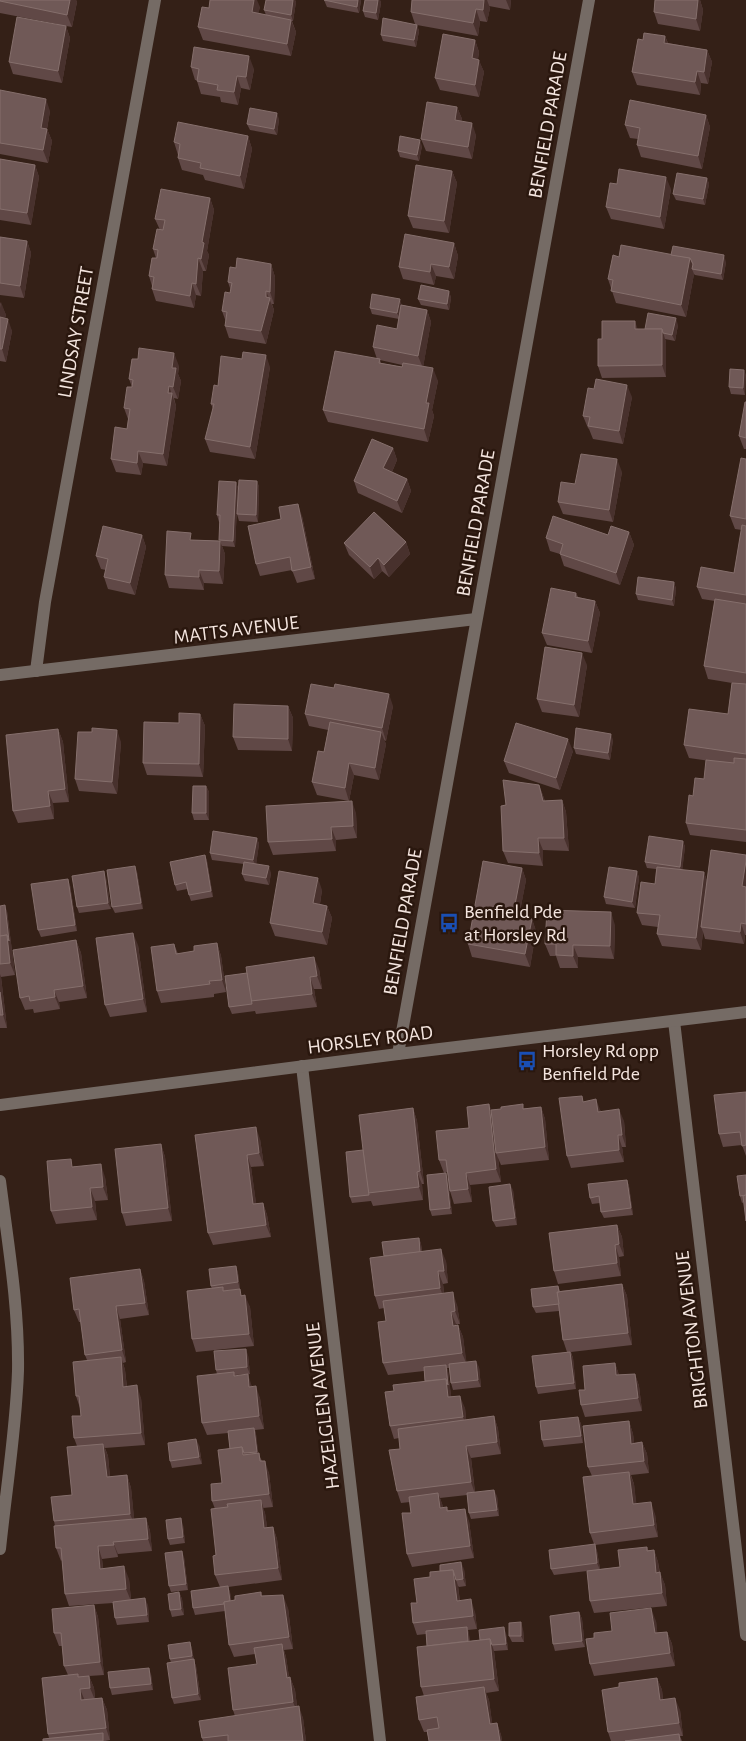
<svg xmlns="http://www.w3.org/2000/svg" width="746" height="1741" font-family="'Alegreya Sans',sans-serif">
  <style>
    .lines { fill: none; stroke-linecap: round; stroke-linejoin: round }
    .minor { stroke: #756b65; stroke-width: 12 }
    .wall { fill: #604846; fill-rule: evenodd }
    .shaded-wall { fill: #48312d }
    .building { fill: #705957; stroke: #856f6c }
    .labels { text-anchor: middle; stroke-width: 5; stroke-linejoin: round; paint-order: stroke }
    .street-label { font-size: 20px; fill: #f4e5df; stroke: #2a170e }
    .poi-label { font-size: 20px; fill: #f4e5df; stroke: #2a170e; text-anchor: start }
  </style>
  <rect width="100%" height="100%" fill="#342017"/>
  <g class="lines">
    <g class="minor">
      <polyline points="36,671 45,602 155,0"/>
      <polyline points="0,675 476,619"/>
      <polyline points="674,1021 746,1635"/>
      <polyline points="398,1054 589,0"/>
      <polyline points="302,1066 380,1741"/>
      <polyline points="0,1105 398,1054 746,1012"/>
      <path d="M0,1181C8,1244 19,1307 18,1371C16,1430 6,1490 0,1549"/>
    </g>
  </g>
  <g class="wall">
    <polygon points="0,0 76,0 77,2 72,27 66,26 70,38 62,83 13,74 9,62 57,24 0,13"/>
    <polygon points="266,0 295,0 296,2 293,21 292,21 296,32 291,56 203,40 198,27 209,8 260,7 258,13 266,15 264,10"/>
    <polygon points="324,0 361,0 359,13 327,7"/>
    <polygon points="365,0 380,0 381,3 378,20 365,17 363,11"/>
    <polygon points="412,0 511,0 510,10 489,6 490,8 487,22 480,21 478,36 417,25 419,31 416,47 383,41 381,35 415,24 411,12"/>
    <polygon points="655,0 700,0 703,10 700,31 658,24 654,12"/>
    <polygon points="665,36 668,43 707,50 712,62 708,84 701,83 700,95 637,85 632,72 643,40"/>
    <polygon points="475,40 479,52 478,59 484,72 479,97 440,90 435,78"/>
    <polygon points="191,67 254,69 250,90 241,88 238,105 221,102 220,97 201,94 197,81 197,80 195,80"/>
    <polygon points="0,90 50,111 47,129 52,141 48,163 0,154"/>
    <polygon points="457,107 462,119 461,121 476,135 472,159 426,151 421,139"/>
    <polygon points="706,115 710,127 702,169 641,157 637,145 638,139 630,138 625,125"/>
    <polygon points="279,119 277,135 250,130 247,124"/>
    <polygon points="248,136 252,149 244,189 205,180 203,175 182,170 178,158 178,155 174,142"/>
    <polygon points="422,146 419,161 400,157 398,151"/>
    <polygon points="0,159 35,165 39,177 31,225 0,220"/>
    <polygon points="452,171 457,183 449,233 413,228 408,216"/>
    <polygon points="707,178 709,184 705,205 676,200 673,194"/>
    <polygon points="671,189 664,229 611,219 606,207"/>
    <polygon points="210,198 214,210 207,251 209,255 206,271 203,271 201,296 196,295 194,308 156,301 152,289 152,286 149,276 156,258 153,249 160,230 155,219"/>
    <polygon points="0,237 27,241 31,253 24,298 0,295"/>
    <polygon points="454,243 458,256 454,279 436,276 434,285 403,279 399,267"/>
    <polygon points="671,255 726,262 723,280 695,275 694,274 686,317 616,303 608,279 619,257"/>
    <polygon points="271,264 275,277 274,304 272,304 274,310 266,344 229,338 225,326 226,322 222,311 230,293 231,291 228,282 236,268"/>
    <polygon points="449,291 451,298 449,310 421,305 418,299"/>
    <polygon points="0,302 6,315 5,318 12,331 6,362 0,361"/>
    <path d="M402,305L427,310L431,322L423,367L438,381L432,410L434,416L428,442L328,422L323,410L377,359L373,347L397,329L399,319L372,314L370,308ZM380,360L402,365V367L381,363Z"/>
    <polygon points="678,325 675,341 665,339 666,342 666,377 602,378 598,366 602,339 638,329 645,329"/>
    <polygon points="179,366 178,374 181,381 178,399 174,398 176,406 167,466 143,463 141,475 116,472 111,459 127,429 128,419 124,408 132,387 129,379"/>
    <polygon points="270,367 255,459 210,452 205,439 213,409 211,404 218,386"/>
    <polygon points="744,370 745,395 731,394 729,387"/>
    <polygon points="632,397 623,444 593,439 589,429 588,428 583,416"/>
    <polygon points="746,402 746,449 744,449 739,436"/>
    <polygon points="393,448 397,460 392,472 407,479 411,491 402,513 358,493 354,481"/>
    <polygon points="746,459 746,842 690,835 686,823 693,796 704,779 710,761 689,758 684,745 728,714 732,683 708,679 704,666 715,601 702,599 697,587 734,573 742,530 735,529 730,516"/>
    <polygon points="622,472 613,522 563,514 558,502 575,484"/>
    <polygon points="257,481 259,487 258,522 239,521 237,514"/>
    <polygon points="236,482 238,488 235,547 222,546 225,554 223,584 204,583 204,590 169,588 165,575 193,540 220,541 220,522 219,522 217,515"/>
    <polygon points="302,516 315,579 297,583 292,570 260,576 256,564"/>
    <polygon points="629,532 634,545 620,585 564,566 560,554 550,551 546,538 608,535"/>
    <polygon points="142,535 146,547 135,595 108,589 104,577 106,570 101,569 96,556"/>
    <polygon points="406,542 410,554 389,577 382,571 374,579 349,555 344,543"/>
    <polygon points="674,582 676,589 674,606 638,600 636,594"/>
    <polygon points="576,593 578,597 595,601 600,613 592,653 547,645 542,633"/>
    <polygon points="587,665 579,717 542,712 537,699"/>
    <polygon points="288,706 293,718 292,751 238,750 233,737"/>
    <polygon points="393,706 386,741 384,740 386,744 379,780 354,775 349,801 317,795 312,782 324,752 328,730 309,726 305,714"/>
    <polygon points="200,714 205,726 203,777 147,775 143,763 179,723"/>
    <polygon points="58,729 63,742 69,802 53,803 54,819 18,823 13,811"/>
    <polygon points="92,732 121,742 117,794 79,791 75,779"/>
    <polygon points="613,740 610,760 576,754 574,748"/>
    <polygon points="573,751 560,790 509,773 504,761"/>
    <polygon points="539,785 545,801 562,800 566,812 569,851 543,850 543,866 508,863 503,851 506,805"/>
    <polygon points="206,786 209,792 209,820 194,820 192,813"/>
    <polygon points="356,813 357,838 336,840 336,851 273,855 268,842"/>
    <polygon points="257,838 259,844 256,864 271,873 269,885 245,881 242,874 244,864 212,860 210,853"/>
    <polygon points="683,841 685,847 682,870 704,872 707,881 746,855 746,935 745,935 744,944 705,939 703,932 701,950 662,946 657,934 658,927 642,925 637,913 655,884 656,869 647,868 645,862"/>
    <polygon points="205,855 207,861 213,897 191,901 187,889 177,891 175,885"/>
    <polygon points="522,868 526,880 519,916 532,919 536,931 530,967 472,957 468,944"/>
    <polygon points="637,871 639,878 635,908 606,904 604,897"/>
    <polygon points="137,872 143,909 115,913 112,907"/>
    <polygon points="106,878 111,909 79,913 77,907"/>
    <polygon points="70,885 77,931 41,937 38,930"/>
    <polygon points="322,890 320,904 327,906 332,918 327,945 275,936 270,923"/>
    <polygon points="0,906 7,911 15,975 1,977 7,1028 0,1028"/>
    <polygon points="615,925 614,959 578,957 578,968 560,968 556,956 550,956 545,944"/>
    <polygon points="76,940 81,953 87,998 59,1002 60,1009 34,1013 33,1009 25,1010 20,998"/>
    <polygon points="217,943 221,956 226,992 214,994 214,997 161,1003 157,991 174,944 178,954 194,951"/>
    <polygon points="138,945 147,1012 110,1017 105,1005"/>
    <polygon points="319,969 322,989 314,989 317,1007 256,1014 255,1011 232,1014 229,1007"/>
    <polygon points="746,1092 746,1156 742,1145 723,1147 719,1134"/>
    <polygon points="584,1102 601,1111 624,1121 626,1147 622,1147 624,1162 571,1168 567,1156"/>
    <polygon points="541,1107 545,1119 549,1160 501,1165 498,1158 501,1182 470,1185 472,1202 454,1204 450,1191 448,1172 444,1173 439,1160 469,1128 491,1111"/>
    <polygon points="413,1108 417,1121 424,1184 422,1184 423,1200 373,1206 371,1201 352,1203 350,1197 363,1150"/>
    <polygon points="195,1135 260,1139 264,1166 251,1167 256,1204 263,1203 267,1215 271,1237 213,1245 208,1233"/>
    <polygon points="161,1144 165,1157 172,1221 126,1226 122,1213"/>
    <polygon points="74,1166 105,1177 108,1200 95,1201 97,1220 56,1224 51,1211"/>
    <polygon points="446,1173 448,1180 452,1214 432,1216 430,1210"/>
    <polygon points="746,1175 744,1202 742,1203 740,1196"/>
    <polygon points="627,1180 629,1186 633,1215 604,1218 601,1212 600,1203 592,1204 590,1198"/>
    <polygon points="513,1190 517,1225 496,1227 493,1221"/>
    <polygon points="617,1225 622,1237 624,1256 619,1257 621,1276 558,1284 554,1271"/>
    <polygon points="419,1238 421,1244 422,1251 446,1261 448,1283 443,1284 444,1293 457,1305 460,1324 456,1324 456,1325 458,1325 463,1337 466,1362 479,1367 481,1387 453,1390 451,1383 449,1368 447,1368 448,1371 451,1397 465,1408 466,1420 494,1416 498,1429 501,1454 471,1458 475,1492 497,1496 499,1516 471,1519 469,1513 467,1495 440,1498 443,1507 469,1521 474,1558 412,1567 407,1554 411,1513 410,1502 401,1503 397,1491 400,1449 399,1438 394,1439 390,1426 394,1391 425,1381 424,1371 388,1375 383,1363 386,1321 384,1308 379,1309 375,1296 384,1256"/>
    <polygon points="236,1266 238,1273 240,1289 224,1291 242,1295 250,1307 254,1346 196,1352 192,1339 212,1289 211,1286"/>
    <polygon points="140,1269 144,1281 149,1315 120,1319 126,1362 123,1363 125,1370 127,1387 141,1398 145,1445 105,1448 108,1456 110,1477 127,1475 131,1488 134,1519 146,1518 150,1531 152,1551 118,1554 118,1557 102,1559 103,1568 129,1579 131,1600 148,1605 149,1622 117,1625 115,1618 113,1603 69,1606 65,1594 62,1560 61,1561 56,1548 55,1526 54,1521 72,1495 77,1446 74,1438 81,1416 80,1408 76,1396 87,1360 85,1355 81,1322 79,1322 74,1310"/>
    <polygon points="622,1284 627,1296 632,1345 571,1352 573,1358 576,1389 538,1394 536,1387 567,1352 563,1340 559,1311 536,1313 533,1307 558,1286 560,1291"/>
    <polygon points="248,1355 250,1374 235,1375 235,1376 252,1386 260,1398 264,1429 255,1430 256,1434 258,1453 262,1461 269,1473 273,1507 263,1508 265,1513 267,1527 273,1527 277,1539 282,1580 228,1587 230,1592 231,1601 261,1592 262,1596 288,1608 293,1649 284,1650 286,1657 289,1677 290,1677 295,1690 297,1706 303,1718 306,1741 203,1741 202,1738 235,1716 233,1710 257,1664 255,1654 234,1657 229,1645 225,1611 195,1615 193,1608 220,1587 215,1575 216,1555 215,1509 212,1501 222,1483 230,1449 228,1433 207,1435 202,1423 217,1374 216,1370"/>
    <polygon points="615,1363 619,1375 635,1374 639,1386 642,1411 585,1417 581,1405 585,1390"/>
    <polygon points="578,1417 581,1424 583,1443 544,1447 542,1440"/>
    <polygon points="629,1421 633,1434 634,1443 642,1442 647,1454 649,1473 631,1475 634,1484 636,1504 655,1514 658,1537 595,1545 597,1551 600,1569 620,1567 647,1547 648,1550 654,1550 658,1562 660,1573 665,1585 667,1606 594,1613 590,1601 587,1571 554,1575 551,1569 594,1544 590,1533 592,1476 588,1467"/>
    <polygon points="199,1445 202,1464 172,1468 170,1461"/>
    <polygon points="183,1525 185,1543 170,1545 168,1539"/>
    <polygon points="184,1557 188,1590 171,1592 169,1586"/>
    <polygon points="464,1569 466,1586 459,1587 458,1586 460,1601 475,1612 477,1629 468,1630 470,1641 480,1640 506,1633 508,1650 494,1651 499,1691 486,1693 489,1700 492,1723 497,1723 501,1735 502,1741 429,1741 427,1732 424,1732 419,1720 424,1696 421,1687 427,1646 426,1634 417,1635 413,1623 417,1603 430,1577"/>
    <polygon points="179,1592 182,1599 184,1615 172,1617 170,1610"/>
    <polygon points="94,1605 98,1617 104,1675 89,1676 94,1688 95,1698 102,1698 107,1710 110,1740 105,1741 49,1738 48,1734 68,1675 64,1666 62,1646 59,1646 54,1633"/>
    <polygon points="579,1612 582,1619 585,1647 555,1651 553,1644"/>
    <polygon points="656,1621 657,1633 667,1632 672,1644 675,1666 594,1676 590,1664 594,1638 612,1631"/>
    <polygon points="523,1629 524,1642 512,1642 509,1636"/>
    <polygon points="190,1642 192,1649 194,1661 196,1666 201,1700 174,1704 172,1698 171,1663 170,1659"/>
    <polygon points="151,1674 153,1690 112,1695 110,1688"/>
    <polygon points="657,1678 662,1690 663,1700 680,1710 683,1736 680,1736 682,1741 611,1741 608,1732"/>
  </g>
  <g class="shaded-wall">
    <polygon points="70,0 76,0 77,2 72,27 67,15"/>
    <polygon points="254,0 257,0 260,7 256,24 252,12"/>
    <polygon points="293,0 295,0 296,2 293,21 291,15"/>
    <polygon points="358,0 361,0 359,13 357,7"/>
    <polygon points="378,0 380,0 381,3 378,20 376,13"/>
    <polygon points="484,0 487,0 490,8 487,22 483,10"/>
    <polygon points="506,0 511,0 510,10"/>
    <polygon points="696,0 700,0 703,10 700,31 696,19"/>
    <polygon points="476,9 480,21 478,36 473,23"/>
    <polygon points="291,20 296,32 291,56 287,44"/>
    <polygon points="417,25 419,31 416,47 414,40"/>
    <polygon points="66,26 70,38 62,83 58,71"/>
    <polygon points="665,36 670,49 664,43"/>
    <polygon points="475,40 479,52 476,71 472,58"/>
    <polygon points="707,50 712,62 708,84 704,72"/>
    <polygon points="249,56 254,69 250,90 246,77"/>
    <polygon points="479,60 484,72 479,97 475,85"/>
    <polygon points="697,71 701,83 700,95 695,82"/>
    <polygon points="237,76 241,88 238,105 234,92"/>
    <polygon points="46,99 50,111 47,129 52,141 48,163 43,150 41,128"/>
    <polygon points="457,107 462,119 459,132 455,120"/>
    <polygon points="277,113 279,119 277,135 274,129"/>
    <polygon points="706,115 710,127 702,169 698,156"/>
    <polygon points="472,123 476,135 472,159 468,147"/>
    <polygon points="248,136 252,149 244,189 240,176"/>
    <polygon points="420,140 422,146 419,161 417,155"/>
    <polygon points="35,165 39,177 31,225 27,213"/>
    <polygon points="452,171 457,183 449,233 444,221"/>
    <polygon points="666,177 671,189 664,229 660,217"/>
    <polygon points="707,178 709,184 705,205 703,199"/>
    <polygon points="210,198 214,210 207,251 209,255 206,271 201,259 202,242"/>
    <polygon points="27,241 31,253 24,298 20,286"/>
    <polygon points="454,243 458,256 454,279 449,267"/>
    <polygon points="724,255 726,262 723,280 721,274"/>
    <polygon points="198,258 203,271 201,296 196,284"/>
    <polygon points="690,258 694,269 692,269 694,274 686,317 681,305"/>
    <polygon points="271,264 275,277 274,304 270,292"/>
    <polygon points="431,264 436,276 434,285 430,272"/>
    <polygon points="192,283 196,295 194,308 190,296"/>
    <polygon points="266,291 274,310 266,344 261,331"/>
    <polygon points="449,291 451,298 449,310 447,304"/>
    <polygon points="400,299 402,306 400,319 397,313"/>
    <polygon points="1,302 6,315 2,329 0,323 0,308"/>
    <polygon points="427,310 431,322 423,368 418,356"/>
    <polygon points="676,318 678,325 675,341 672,335"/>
    <polygon points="8,319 12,331 6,362 2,349"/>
    <polygon points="635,321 639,333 635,329"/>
    <polygon points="662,329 666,342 666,377 662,365"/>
    <polygon points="174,353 179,366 178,374 181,381 178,399 173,387 172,368"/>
    <polygon points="266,355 270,367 255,459 250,447"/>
    <polygon points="433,368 438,381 432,410 434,416 428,442 424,429 426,403"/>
    <polygon points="744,370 746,375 745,395 743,388"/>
    <polygon points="627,385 632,397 623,444 619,431"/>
    <polygon points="169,386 176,406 167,466 163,454"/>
    <polygon points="393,448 397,460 388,481 383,468"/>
    <polygon points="138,451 143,463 141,475 137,463"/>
    <polygon points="617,459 622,472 613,522 609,510"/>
    <polygon points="407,479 411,491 402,513 397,501"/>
    <polygon points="257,481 259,487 258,522 256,515"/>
    <polygon points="236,482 238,488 235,547 233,541"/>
    <polygon points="298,504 302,516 315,579 311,567"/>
    <polygon points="629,532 634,545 620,585 616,573"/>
    <polygon points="142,535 146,547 135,595 130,583"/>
    <polygon points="220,541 225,554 223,584 219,571"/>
    <polygon points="406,542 410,554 389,577 384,565"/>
    <polygon points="378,558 382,571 374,579 370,567"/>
    <polygon points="199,570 204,583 204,590 199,577"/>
    <polygon points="674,582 676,589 674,606 672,600"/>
    <polygon points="595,601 600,613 592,653 588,641"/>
    <polygon points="582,653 587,665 579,717 574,705"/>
    <polygon points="389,694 393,706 386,741 382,728"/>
    <polygon points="288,706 293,718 292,751 288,739"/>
    <polygon points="200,714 205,726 203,777 199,764"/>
    <polygon points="58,729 63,742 69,802 65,789"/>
    <polygon points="117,730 121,742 117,794 112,782"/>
    <polygon points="381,732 386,744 379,780 375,768"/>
    <polygon points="611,734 613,740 610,760 608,753"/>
    <polygon points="568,739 573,751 560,790 556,778"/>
    <polygon points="349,763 354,775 349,801 345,788"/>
    <polygon points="539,785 544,798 547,813 543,801"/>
    <polygon points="206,786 209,792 209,820 206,813"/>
    <polygon points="48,791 53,803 54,819 50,806"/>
    <polygon points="562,800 566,812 569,851 564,838"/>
    <polygon points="352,801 356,813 357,838 353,826"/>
    <polygon points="331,827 336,840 336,851 332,839"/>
    <polygon points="257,838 259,844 256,866 253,860"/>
    <polygon points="538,838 543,850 543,866 539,853"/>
    <polygon points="683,841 685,847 682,873 680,867"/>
    <polygon points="205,855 207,861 213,897 211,891"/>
    <polygon points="746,861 746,896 742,886"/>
    <polygon points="135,866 137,872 143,909 141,903"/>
    <polygon points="269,866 271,873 269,885 266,878"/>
    <polygon points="522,868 526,880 517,928 513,915"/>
    <polygon points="104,871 106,878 111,909 108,903"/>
    <polygon points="637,871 639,878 635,908 632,902"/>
    <polygon points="704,872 708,884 701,927 703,932 701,950 696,938"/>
    <polygon points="318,878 322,890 318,916 313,903"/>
    <polygon points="68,879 70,885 77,931 75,925"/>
    <polygon points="5,905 7,911 15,975 10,963 7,935"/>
    <polygon points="327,906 332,918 327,945 322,932"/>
    <polygon points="611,912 615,925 614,959 610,946"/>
    <polygon points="532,919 536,931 530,967 525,954"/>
    <polygon points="741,923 745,935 744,944 740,932"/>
    <polygon points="133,933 138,945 147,1012 143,999"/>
    <polygon points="76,940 81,953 87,998 83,986"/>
    <polygon points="217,943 221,956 226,992 222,980"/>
    <polygon points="573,945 578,957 578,968 573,956"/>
    <polygon points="314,957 319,969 322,989 317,976"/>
    <polygon points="0,974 1,977 7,1028 3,1015 0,992"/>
    <polygon points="310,977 314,989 317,1007 312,994"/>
    <polygon points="54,990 59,1002 60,1009 55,997"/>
    <polygon points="596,1099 601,1112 598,1112"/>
    <polygon points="489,1104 494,1117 496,1153 498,1158 501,1182 496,1169"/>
    <polygon points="541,1107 545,1119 549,1160 545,1147"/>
    <polygon points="413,1108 417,1121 424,1184 420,1171"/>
    <polygon points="619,1109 624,1121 626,1147 622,1135"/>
    <polygon points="256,1127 260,1139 264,1166 259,1153"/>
    <polygon points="618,1135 622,1147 624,1162 619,1150"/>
    <polygon points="161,1144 165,1157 172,1221 168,1208"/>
    <polygon points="247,1155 251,1167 258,1216 253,1204"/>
    <polygon points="101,1164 105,1177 108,1200 103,1187"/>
    <polygon points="417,1172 422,1184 423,1200 419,1187"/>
    <polygon points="446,1173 448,1180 452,1214 450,1208"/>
    <polygon points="466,1173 470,1185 472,1202 468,1189"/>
    <polygon points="627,1180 629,1186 633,1215 631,1208"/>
    <polygon points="510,1184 513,1190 517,1225 515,1218"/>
    <polygon points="90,1188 95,1201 97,1220 92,1207"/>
    <polygon points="263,1203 267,1215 271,1237 266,1225"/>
    <polygon points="617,1225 622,1237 624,1256 619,1244"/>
    <polygon points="419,1238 421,1244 423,1265 421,1258"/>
    <polygon points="615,1245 619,1257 621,1276 617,1263"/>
    <polygon points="441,1249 446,1261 448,1283 444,1271"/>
    <polygon points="236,1266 238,1273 240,1289 238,1282"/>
    <polygon points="140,1269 144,1281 149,1315 145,1303"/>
    <polygon points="438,1271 443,1284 445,1301 440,1288"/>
    <polygon points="622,1284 627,1296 632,1345 628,1333"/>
    <polygon points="453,1292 457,1305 460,1324 455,1311"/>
    <polygon points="245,1295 250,1307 254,1346 249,1334"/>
    <polygon points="116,1306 120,1319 126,1362 122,1350"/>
    <polygon points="451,1312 456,1324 458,1338 453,1326"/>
    <polygon points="458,1325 463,1337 467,1365 462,1353"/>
    <polygon points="246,1349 248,1355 250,1374 247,1367"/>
    <polygon points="570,1352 573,1358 576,1389 574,1383"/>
    <polygon points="121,1357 125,1370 128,1399 123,1387"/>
    <polygon points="476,1361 479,1367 481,1387 478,1380"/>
    <polygon points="615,1363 619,1375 616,1375"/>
    <polygon points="446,1365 448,1371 453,1410 448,1397 446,1379"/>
    <polygon points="248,1374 252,1387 249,1387"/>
    <polygon points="635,1374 639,1386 642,1411 638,1398"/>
    <polygon points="137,1385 141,1398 145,1445 141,1433"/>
    <polygon points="256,1386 260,1398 264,1429 259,1416"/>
    <polygon points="460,1396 465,1408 467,1430 463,1417"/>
    <polygon points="494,1416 498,1429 501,1454 497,1442"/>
    <polygon points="578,1417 581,1424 583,1443 581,1436"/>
    <polygon points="629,1421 633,1434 636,1456 631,1444"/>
    <polygon points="254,1428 256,1434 259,1458 257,1452"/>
    <polygon points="196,1439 199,1445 202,1464 199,1457"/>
    <polygon points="642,1442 647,1454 649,1473 644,1461"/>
    <polygon points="103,1444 108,1456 111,1490 107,1477"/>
    <polygon points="466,1446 471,1458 475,1494 471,1482"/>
    <polygon points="265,1461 269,1473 273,1507 269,1494"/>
    <polygon points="629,1472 634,1484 638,1516 633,1504"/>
    <polygon points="127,1475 131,1488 135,1526 130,1514"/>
    <polygon points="494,1490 497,1496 499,1516 497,1510"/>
    <polygon points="438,1493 443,1506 445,1520 440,1508"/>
    <polygon points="261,1500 265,1513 269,1540 264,1528"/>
    <polygon points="651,1502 655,1514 658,1537 654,1525"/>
    <polygon points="465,1509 469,1521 474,1558 470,1546"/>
    <polygon points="146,1518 150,1531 152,1551 148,1539"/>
    <polygon points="181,1518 183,1525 185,1543 183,1537"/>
    <polygon points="273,1527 277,1539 282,1580 278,1568"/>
    <polygon points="113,1542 118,1554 118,1557"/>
    <polygon points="595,1544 597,1551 600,1570 597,1563"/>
    <polygon points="98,1546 102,1559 104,1581 100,1569"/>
    <polygon points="654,1550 658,1562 661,1585 656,1573"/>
    <polygon points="182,1551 184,1557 188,1590 186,1584"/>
    <polygon points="461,1562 464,1569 466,1586 463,1579"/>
    <polygon points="124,1566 129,1579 131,1601 126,1589"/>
    <polygon points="453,1570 458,1586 461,1613 457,1601"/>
    <polygon points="660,1572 665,1585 667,1606 662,1593"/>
    <polygon points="228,1586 230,1592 233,1610 230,1604"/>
    <polygon points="179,1592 182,1599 184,1615 181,1609"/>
    <polygon points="283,1595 288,1608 293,1649 289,1637"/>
    <polygon points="145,1598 148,1605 149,1622 147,1615"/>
    <polygon points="471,1599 475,1612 477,1629 473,1616"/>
    <polygon points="94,1605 98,1617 104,1675 100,1662"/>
    <polygon points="651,1608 656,1621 659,1646 655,1633"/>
    <polygon points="579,1612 582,1619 585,1647 582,1641"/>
    <polygon points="521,1622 523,1629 524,1642 521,1636"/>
    <polygon points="467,1627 469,1633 471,1654 469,1648"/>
    <polygon points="504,1627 506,1633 508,1650 506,1644"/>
    <polygon points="667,1632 672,1644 675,1666 670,1653"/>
    <polygon points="490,1639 494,1651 499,1691 494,1679"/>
    <polygon points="190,1642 192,1649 194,1661 196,1666 201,1700 198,1694 194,1661 192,1656"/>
    <polygon points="282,1644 286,1657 291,1690 287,1678"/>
    <polygon points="149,1668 151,1674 153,1690 151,1684"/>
    <polygon points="89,1676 94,1688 95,1700 90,1688"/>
    <polygon points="290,1677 295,1690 298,1714 293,1702"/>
    <polygon points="657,1678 662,1690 664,1712 660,1700"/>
    <polygon points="484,1687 489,1700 494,1736 490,1724"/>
    <polygon points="80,1689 85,1701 81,1700"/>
    <polygon points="102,1698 107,1710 110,1740 106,1728"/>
    <polygon points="675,1698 680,1710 683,1736 679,1723"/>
    <polygon points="299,1706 303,1718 306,1741 303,1741"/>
    <polygon points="497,1723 501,1735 502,1741 500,1741"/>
  </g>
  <g class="building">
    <polygon points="0,0 70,0 67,15 0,1"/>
    <polygon points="210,0 254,0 252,12 291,20 287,44 198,27 202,7 209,8"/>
    <polygon points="266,0 293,0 291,15 264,10"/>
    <polygon points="324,0 358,0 357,7"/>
    <polygon points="365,0 378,0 376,13 363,11"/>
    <polygon points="412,0 484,0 483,10 476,9 473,23 411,12"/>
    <polygon points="655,0 698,0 696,19 654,12"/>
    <polygon points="17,17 66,26 58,71 9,62"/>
    <polygon points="383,18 417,25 414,40 381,35"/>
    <polygon points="644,33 665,36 664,43 707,50 704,72 697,71 695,82 632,72 638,39 643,40"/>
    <polygon points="443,34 475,40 472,58 479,60 475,85 435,78"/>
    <polygon points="194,47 249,56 246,77 237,76 234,92 217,90 218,85 197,81 199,69 191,67"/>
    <polygon points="0,90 46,99 41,128 47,129 43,150 0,143"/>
    <polygon points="630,100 706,115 698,156 637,145 640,128 625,125"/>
    <polygon points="427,102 457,107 455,120 472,123 468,147 421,139"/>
    <polygon points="250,108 277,113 274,129 247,124"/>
    <polygon points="178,122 248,136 240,176 200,168 201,163 178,158 180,144 174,142"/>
    <polygon points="400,136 420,140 417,155 398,151"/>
    <polygon points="0,159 35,165 27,213 0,209"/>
    <polygon points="416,165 452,171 444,221 408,216"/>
    <polygon points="619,169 666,177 660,217 606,207 610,183 617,184"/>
    <polygon points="677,173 707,178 703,199 673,194"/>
    <polygon points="161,189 210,198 202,242 204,243 201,259 198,258 196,284 192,283 190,296 152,289 154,277 149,276 152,258 157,258 158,250 153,249 157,229 163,230 165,220 155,219"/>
    <polygon points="405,234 454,243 449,267 431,264 430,272 399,267"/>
    <polygon points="0,237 27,241 20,286 0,283"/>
    <polygon points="621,245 690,258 681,305 611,291 613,280 608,279 613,255 619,257"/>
    <polygon points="673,246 724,255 721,274 692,269 693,264 690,258 671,255"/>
    <polygon points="237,258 271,264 270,292 266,291 266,297 270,298 261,331 225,326 227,312 222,311 225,292 230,293 232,283 228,282 230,267 236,268"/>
    <polygon points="421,285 449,291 447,304 418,299"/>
    <polygon points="372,294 400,299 397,313 370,308"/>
    <polygon points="401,305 427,310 418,356 373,347 377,325 397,329"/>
    <polygon points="648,313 676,318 672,335 663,333 662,329 645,329"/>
    <polygon points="0,317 8,319 2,349 0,349"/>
    <polygon points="602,321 635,321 635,329 662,329 662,365 598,366 598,339 602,339"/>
    <polygon points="139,348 174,353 172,368 176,368 173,387 169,386 168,393 172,393 163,454 138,451 137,463 111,459 115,427 127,429 130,409 124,408 127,387 132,387 133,380 129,379 132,359 138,359"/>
    <polygon points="335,351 380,359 379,363 402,367 403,363 433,368 426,403 429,403 424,429 323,410"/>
    <polygon points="243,352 266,355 250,447 205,439 214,404 211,404 214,385 218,386 221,356 242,359"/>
    <polygon points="730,369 744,370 743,388 729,387"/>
    <polygon points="596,379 627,385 619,431 588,426 590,417 583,416 588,388 594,389"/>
    <polygon points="745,402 746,402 746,438 739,436"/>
    <polygon points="372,439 393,448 383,468 407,479 397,501 354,481"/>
    <polygon points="581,454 617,459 609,510 558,502 561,482 575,484"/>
    <polygon points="741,458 746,459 746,519 730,516"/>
    <polygon points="239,480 257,481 256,515 237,514"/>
    <polygon points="219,481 236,482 233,541 219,540 220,515 217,515"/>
    <polygon points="298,504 311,567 292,571 290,557 256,564 248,526 281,519 279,507"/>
    <polygon points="374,512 406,542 384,565 378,558 370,567 344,543"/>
    <polygon points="553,516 608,535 611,526 629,532 616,573 560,554 563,544 546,538"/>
    <polygon points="742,525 746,526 746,595 697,587 701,567 734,573"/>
    <polygon points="103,526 142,535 130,583 104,577 108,559 96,556"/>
    <polygon points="167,531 191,533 190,540 220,541 219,571 199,570 199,577 165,575"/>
    <polygon points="638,577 674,582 672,600 636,594"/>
    <polygon points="551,588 576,593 575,597 595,601 588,641 542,633"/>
    <polygon points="715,599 746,604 746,673 704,666"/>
    <polygon points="545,647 582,653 574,705 537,699"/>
    <polygon points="732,683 746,684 746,754 684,745 689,709 728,714"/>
    <polygon points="311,684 334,688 335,684 389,694 382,728 305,714"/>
    <polygon points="234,704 288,706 288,739 233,737"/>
    <polygon points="179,713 200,714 199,764 143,763 144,722 179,723"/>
    <polygon points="330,722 381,732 375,768 349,763 345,788 312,782 318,751 324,752"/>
    <polygon points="516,723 568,739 556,778 504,761"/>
    <polygon points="92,728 117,730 112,782 75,779 78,732 92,732"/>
    <polygon points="576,728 611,734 608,753 574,748"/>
    <polygon points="58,729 65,789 48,791 50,806 13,811 6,735"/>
    <polygon points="734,758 746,759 746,830 686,823 689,795 693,796 695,778 704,779 706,760 734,763"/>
    <polygon points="503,780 539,785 543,801 562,800 564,838 538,838 539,853 503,851 501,806 506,805"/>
    <polygon points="193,786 206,786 206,813 192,813"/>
    <polygon points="352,801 353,826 331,827 332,839 268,842 266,806"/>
    <polygon points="213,831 257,838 253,860 210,853"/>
    <polygon points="649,836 683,841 680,867 645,862"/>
    <polygon points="711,850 746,855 746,861 742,886 746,887 746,924 741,923 740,932 701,927"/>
    <polygon points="205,855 211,891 189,895 186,882 175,885 170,862"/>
    <polygon points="483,861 522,868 513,915 532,919 525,954 468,944"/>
    <polygon points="244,862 269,866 266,878 242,874"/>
    <polygon points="135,866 141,903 112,907 107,870"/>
    <polygon points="609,867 637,871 632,902 604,897"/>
    <polygon points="657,867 704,872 696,938 657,934 660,915 637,913 641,882 655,884"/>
    <polygon points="104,871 108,903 77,907 72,876"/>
    <polygon points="279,871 318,878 313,903 327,906 322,932 270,923"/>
    <polygon points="68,879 75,925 38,930 31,884"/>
    <polygon points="5,905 9,941 7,935 0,936 0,906"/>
    <polygon points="547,910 611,912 610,946 573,945 573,956 556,955 556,944 545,944"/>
    <polygon points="133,933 143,999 105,1005 96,938"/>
    <polygon points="7,935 10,963 0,964 0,936"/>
    <polygon points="76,940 83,986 54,990 55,997 30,1001 29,996 20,998 13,950"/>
    <polygon points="217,943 222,980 209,981 210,984 157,991 151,947 174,944 176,954 194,951 194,946"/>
    <polygon points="314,957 317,976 310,977 312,994 251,1001 246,967"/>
    <polygon points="247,973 252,1004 229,1007 225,976"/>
    <polygon points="0,992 3,1015 0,1015"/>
    <polygon points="746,1092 746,1145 742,1146 740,1132 719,1134 714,1095"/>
    <polygon points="582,1096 583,1102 596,1099 598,1112 619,1109 622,1135 618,1135 619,1150 567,1156 559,1098"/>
    <polygon points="489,1104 496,1169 466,1173 468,1189 450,1191 446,1160 439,1160 436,1131 469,1128 467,1107"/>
    <polygon points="523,1104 523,1109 541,1107 545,1147 496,1153 491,1110 501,1109 501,1107"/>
    <polygon points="413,1108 420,1171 417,1172 419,1187 368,1193 359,1115"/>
    <polygon points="256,1127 259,1153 247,1155 253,1204 263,1203 266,1225 208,1233 195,1135"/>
    <polygon points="161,1144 168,1208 122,1213 115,1149"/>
    <polygon points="363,1150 369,1195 350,1197 346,1152"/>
    <polygon points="71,1159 72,1167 101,1164 103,1187 90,1188 92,1207 51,1211 47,1161"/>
    <polygon points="446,1173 450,1208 430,1210 427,1175"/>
    <polygon points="746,1175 746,1195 740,1196 737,1176"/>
    <polygon points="627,1180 631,1208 601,1212 599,1196 590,1198 588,1184"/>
    <polygon points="510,1184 515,1218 493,1221 489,1187"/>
    <polygon points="746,1195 746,1221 743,1196"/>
    <polygon points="617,1225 619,1244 615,1245 617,1263 554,1271 549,1233"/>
    <polygon points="419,1238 420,1252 384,1256 382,1242"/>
    <polygon points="441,1249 444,1271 438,1271 440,1288 375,1296 370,1258"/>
    <polygon points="236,1266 238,1282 211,1286 209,1269"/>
    <polygon points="140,1269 145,1303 116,1306 122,1350 85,1355 79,1309 74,1310 70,1278"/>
    <polygon points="622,1284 628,1333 563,1340 557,1292"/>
    <polygon points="558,1286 559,1292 557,1292 559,1304 533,1307 531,1289"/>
    <polygon points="223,1287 223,1291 240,1289 241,1296 245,1295 249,1334 192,1339 187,1291"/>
    <polygon points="453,1292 455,1311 451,1312 453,1326 458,1325 462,1353 383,1363 378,1322 386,1321 383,1301"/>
    <polygon points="246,1349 247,1367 216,1370 214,1351"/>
    <polygon points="570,1352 574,1383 536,1387 532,1356"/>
    <polygon points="121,1357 123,1387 137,1385 141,1433 74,1438 72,1416 81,1416 79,1396 76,1396 73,1362"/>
    <polygon points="476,1361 478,1380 451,1383 449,1364"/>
    <polygon points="615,1363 616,1375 635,1374 638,1398 581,1405 579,1390 585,1390 583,1366"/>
    <polygon points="446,1365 448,1385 446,1379 425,1381 424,1367"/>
    <polygon points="234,1372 234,1376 248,1374 249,1387 256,1386 259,1416 202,1423 197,1376"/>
    <polygon points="446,1379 448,1397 460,1396 463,1417 390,1426 385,1392 394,1391 393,1385"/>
    <polygon points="494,1416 497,1442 466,1446 471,1482 397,1491 389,1450 400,1449 398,1429"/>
    <polygon points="578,1417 581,1436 542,1440 540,1421"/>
    <polygon points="629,1421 631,1444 642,1442 644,1461 588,1467 583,1426"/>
    <polygon points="254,1428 257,1452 244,1453 242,1447 230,1449 228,1431"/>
    <polygon points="196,1439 199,1457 170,1461 168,1443"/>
    <polygon points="103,1444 107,1477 127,1475 130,1514 54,1521 51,1497 72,1495 67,1447"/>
    <polygon points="242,1447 243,1455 259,1453 260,1461 265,1461 269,1494 212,1501 211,1484 222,1483 218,1450"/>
    <polygon points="629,1472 633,1504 651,1502 654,1525 590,1533 583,1477"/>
    <polygon points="494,1490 497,1510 469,1513 467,1493"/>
    <polygon points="438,1493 440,1508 447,1507 447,1511 465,1509 470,1546 407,1554 402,1513 411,1513 409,1497"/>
    <polygon points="261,1500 264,1528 273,1527 278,1568 215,1575 213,1556 216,1555 211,1509 228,1507 227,1504"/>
    <polygon points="146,1518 148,1539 113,1542 114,1545 98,1546 100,1569 124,1566 126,1589 65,1594 61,1548 56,1548 54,1526"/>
    <polygon points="181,1518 183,1537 168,1539 166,1520"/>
    <polygon points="595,1544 597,1563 551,1569 549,1550"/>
    <polygon points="647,1547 647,1551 654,1550 656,1573 660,1572 662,1593 590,1601 587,1571 620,1567 618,1550"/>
    <polygon points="182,1551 186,1584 169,1586 165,1553"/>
    <polygon points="461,1562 463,1579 456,1580 453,1570 440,1571 440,1565"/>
    <polygon points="453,1570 457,1601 471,1599 473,1616 413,1623 411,1603 417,1603 414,1579 430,1577 430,1572"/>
    <polygon points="228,1586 230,1601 224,1602 224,1604 193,1608 191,1591"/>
    <polygon points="179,1592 181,1609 170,1610 168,1594"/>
    <polygon points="261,1592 261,1596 283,1595 289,1637 229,1645 224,1602 235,1600 235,1596"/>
    <polygon points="145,1598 147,1615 115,1618 113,1602"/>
    <polygon points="94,1605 100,1662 64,1666 61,1633 54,1633 52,1609"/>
    <polygon points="651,1608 655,1633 667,1632 670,1653 590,1664 586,1639 594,1638 594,1633 612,1631 610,1613"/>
    <polygon points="579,1612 582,1641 553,1644 550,1616"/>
    <polygon points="521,1622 521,1636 509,1636 509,1623"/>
    <polygon points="467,1627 468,1641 427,1646 426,1631"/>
    <polygon points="504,1627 506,1644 492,1645 490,1639 480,1640 479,1630"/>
    <polygon points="490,1639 494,1679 421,1687 417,1647"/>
    <polygon points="190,1642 192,1656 170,1659 168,1645"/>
    <polygon points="282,1644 287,1678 290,1677 293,1702 233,1710 228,1668 257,1664 254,1648"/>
    <polygon points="194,1659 198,1694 172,1698 167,1663"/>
    <polygon points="149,1668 151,1684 110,1688 108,1672"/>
    <polygon points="78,1674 78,1677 89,1676 90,1688 80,1689 81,1700 102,1698 106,1728 48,1734 42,1678"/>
    <polygon points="657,1678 660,1700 675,1698 679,1723 608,1732 602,1690 619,1687 619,1683"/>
    <polygon points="484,1687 490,1724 497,1723 500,1741 429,1741 427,1730 439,1728 437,1717 419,1720 416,1697"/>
    <polygon points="299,1706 303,1741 228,1741 228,1735 202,1738 199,1721"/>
    <polygon points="103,1733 103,1741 43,1741 43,1739"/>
    <polygon points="679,1734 680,1741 625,1741"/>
  </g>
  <defs>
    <symbol id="bus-bare" viewBox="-9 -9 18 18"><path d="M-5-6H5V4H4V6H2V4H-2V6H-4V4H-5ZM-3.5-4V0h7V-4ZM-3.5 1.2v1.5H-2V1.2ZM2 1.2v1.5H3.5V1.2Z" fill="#1a4fb4" stroke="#2a170e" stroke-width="2.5" paint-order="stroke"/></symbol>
  </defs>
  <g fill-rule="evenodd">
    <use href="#bus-bare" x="435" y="909" width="28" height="28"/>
    <use href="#bus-bare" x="513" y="1047" width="28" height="28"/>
  </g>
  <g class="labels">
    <g class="street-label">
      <text transform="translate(547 125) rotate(-80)" y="7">BENFIELD PARADE</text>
      <text transform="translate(75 332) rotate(-80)" y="7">LINDSAY STREET</text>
      <text transform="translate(475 523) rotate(-80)" y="7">BENFIELD PARADE</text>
      <text transform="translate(236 629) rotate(-7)" y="7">MATTS AVENUE</text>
      <text transform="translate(402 922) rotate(-80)" y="7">BENFIELD PARADE</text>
      <text transform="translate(370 1039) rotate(-7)" y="7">HORSLEY ROAD</text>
      <text transform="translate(691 1330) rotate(-97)" y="7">BRIGHTON AVENUE</text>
      <text transform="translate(322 1406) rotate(-97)" y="7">HAZELGLEN AVENUE</text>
    </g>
    <g class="poi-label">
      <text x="464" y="918">Benfield Pde<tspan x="464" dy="23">at Horsley Rd</tspan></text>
      <text x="542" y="1057">Horsley Rd opp<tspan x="542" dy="23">Benfield Pde</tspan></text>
    </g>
  </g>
</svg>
